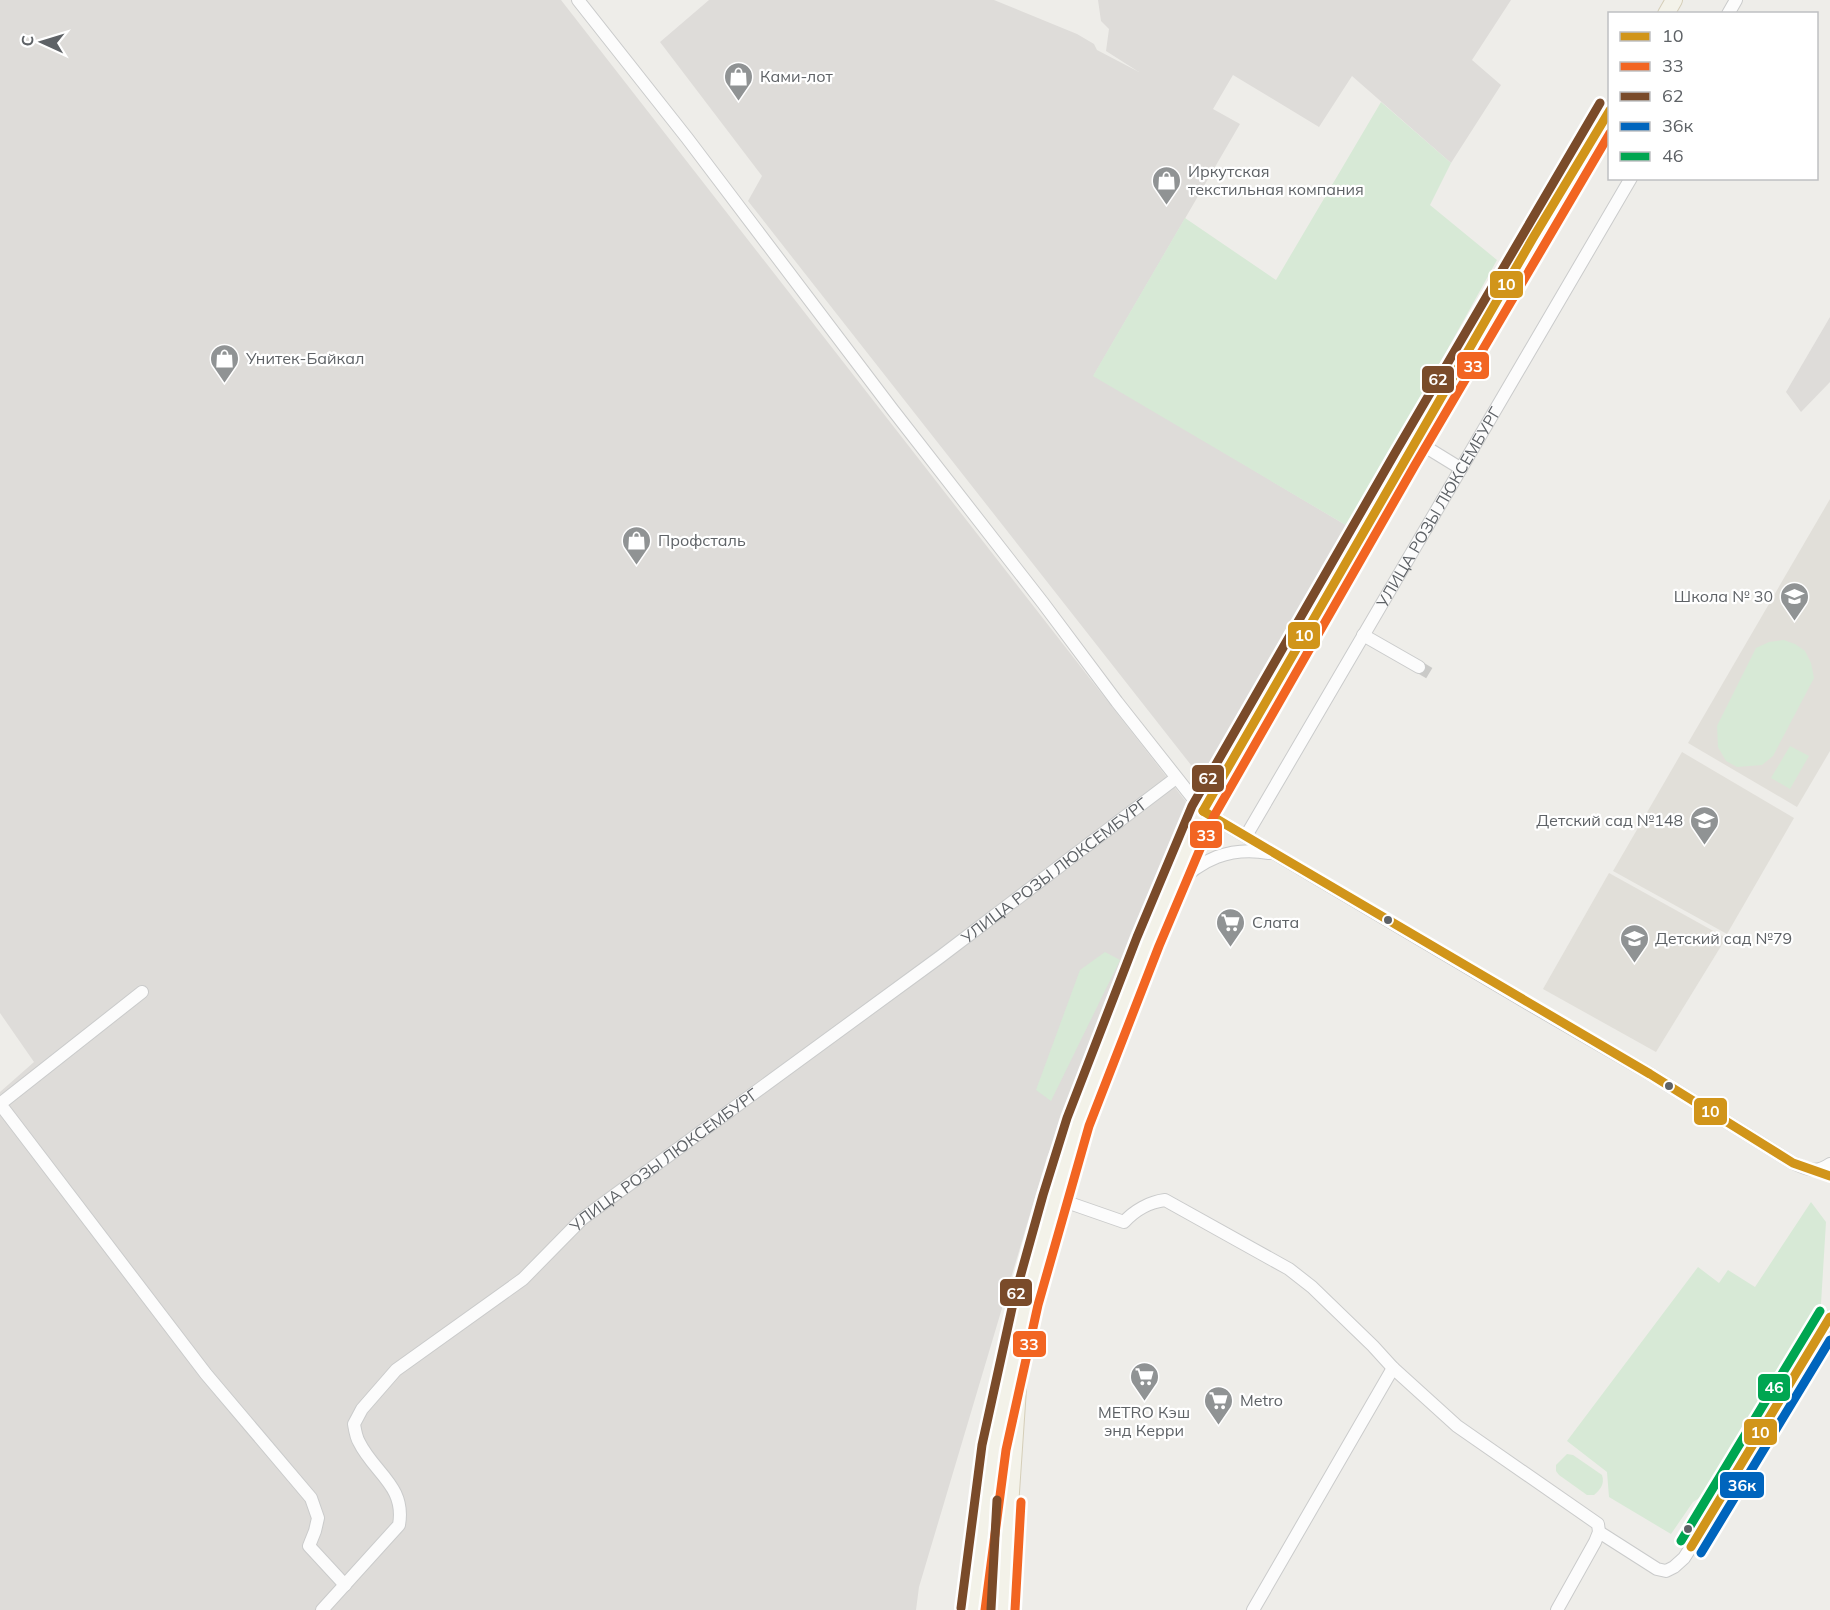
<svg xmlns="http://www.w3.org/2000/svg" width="1830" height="1610" font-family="Mulish,sans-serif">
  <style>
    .industrial { fill: #dedcd9 }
    .education { fill: #e1dfd9 }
    .green { fill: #d7e9d6 }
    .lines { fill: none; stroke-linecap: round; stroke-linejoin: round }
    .minor-tunnel { stroke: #cacac8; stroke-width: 12; stroke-dasharray: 12 6; stroke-linecap: butt }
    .minor-casing { stroke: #cacbcb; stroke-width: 14 }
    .major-casing { stroke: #d5ceb8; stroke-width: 18 }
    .minor { stroke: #fcfcfc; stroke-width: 12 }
    .major { stroke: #f3f2e9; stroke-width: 16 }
    .bus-1-casing { stroke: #fff; stroke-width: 14 }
    .bus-2-casing { stroke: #fff; stroke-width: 14 }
    .bus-3-casing { stroke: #fff; stroke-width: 14 }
    .bus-4-casing { stroke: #fff; stroke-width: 14 }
    .bus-5-casing { stroke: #fff; stroke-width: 14 }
    .bus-1 { stroke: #d1951a; stroke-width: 9 }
    .bus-2 { stroke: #f26522; stroke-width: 9 }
    .bus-3 { stroke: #7a4b2a; stroke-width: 9 }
    .bus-4 { stroke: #0065bd; stroke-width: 9 }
    .bus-5 { stroke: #00a651; stroke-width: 9 }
    .bus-dot { fill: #5e6266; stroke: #fff; stroke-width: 2 }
    .labels { text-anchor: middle; stroke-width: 4.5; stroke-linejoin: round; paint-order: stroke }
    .poi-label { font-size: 16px; fill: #5e6266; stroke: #fff; text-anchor: start }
    .street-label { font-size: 16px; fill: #5e6266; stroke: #fff }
    .line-badge { stroke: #fff; stroke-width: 2 }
    .badge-label { font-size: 16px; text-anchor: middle; font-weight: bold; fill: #fff }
  </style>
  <rect width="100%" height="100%" fill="#eeede9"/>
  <g class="industrial">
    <polygon points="0,0 561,0 1187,803 1185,826 1047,1157 919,1587 916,1610 0,1610 0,1092 34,1062 0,1013"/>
    <polygon points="709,0 994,0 1077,34 1094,44 1097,50 1139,72 1106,51 1109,29 1101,21 1098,0 1511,0 1472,60 1501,85 1451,163 1352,76 1319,127 1233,75 1213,109 1240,124 1094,375 1349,527 1202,779 748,201 762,176 660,42"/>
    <polygon points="1830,317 1830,382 1801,412 1786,392"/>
  </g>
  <g class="education">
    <polygon points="1830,499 1830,751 1797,807 1688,743"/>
    <polygon points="1682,752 1794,818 1727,934 1613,871"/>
    <polygon points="1609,873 1726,938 1656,1052 1543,989"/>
  </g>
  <g class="green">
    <polygon points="1381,102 1451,163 1430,205 1497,260 1349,527 1093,376 1185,218 1276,280"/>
    <polygon points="1784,640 1795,644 1805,651 1811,663 1814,678 1773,756 1762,765 1737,767 1726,761 1718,747 1717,726 1756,648 1769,642"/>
    <polygon points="1790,746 1809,756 1790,789 1771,778"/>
    <polygon points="1105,952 1120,960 1051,1101 1036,1090 1080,970"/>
    <polygon points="1811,1202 1826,1222 1820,1320 1728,1480 1693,1502 1671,1534 1609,1497 1607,1472 1567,1441 1698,1267 1719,1283 1728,1270 1755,1287"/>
    <path d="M1567,1454L1573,1455L1602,1475C1605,1484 1600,1490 1594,1495H1587L1559,1475L1556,1471V1465Z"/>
  </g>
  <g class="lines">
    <polyline class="minor-tunnel" points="1419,667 1434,676"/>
    <defs>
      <g id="minor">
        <path d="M578,0L687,138L892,409L1043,603L1117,702L1203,811L1529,1004L1650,1074L1793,1163C1808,1169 1815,1174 1830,1164"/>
        <polyline points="1728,14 1736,0"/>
        <polyline points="1416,441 1460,468"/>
        <polyline points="1363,635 1419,667"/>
        <path id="s1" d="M1246,836L1631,178"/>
        <path d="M1174,887C1201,859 1230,846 1269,853"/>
        <polyline points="142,992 0,1104 206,1374 311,1498 318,1518 315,1531 309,1546 345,1585"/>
        <path d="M1055,1198L1124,1222C1134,1211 1149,1202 1165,1200L1289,1269L1312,1287L1373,1346L1393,1368L1457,1426L1598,1524L1599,1532L1595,1542L1557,1610"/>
        <polyline points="1599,1532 1657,1569 1666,1571 1674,1567 1684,1558 1713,1513 1830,1317"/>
        <path id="s2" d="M322,1610L399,1525C406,1486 374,1473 359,1442C356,1437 355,1430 354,1424L362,1409L396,1370L523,1279L582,1219L940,957L1176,778"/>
        <polyline points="1253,1610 1393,1368"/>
      </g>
      <g id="major">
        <polyline points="1666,14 1674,0"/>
        <path d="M973,1610L994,1448L1026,1302L1055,1198L1078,1122L1148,941L1203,811C1337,576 1472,341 1610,109"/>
        <polyline points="1003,1610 1019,1374"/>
      </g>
    </defs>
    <use href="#minor" class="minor-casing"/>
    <use href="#major" class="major-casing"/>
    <use href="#minor" class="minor"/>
    <use href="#major" class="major"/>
    <defs>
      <g id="bus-1">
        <polyline points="1203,811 1533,238 1610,110"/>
        <polyline points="1203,811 1650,1074 1793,1163 1830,1176"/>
        <polyline points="1691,1547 1830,1317"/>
      </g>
      <g id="bus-2">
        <polyline points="985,1610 1006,1450 1038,1305 1089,1126 1159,946 1214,816 1415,465 1610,133"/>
        <polyline points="1015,1610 1021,1502"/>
      </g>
      <g id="bus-3">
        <polyline points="961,1608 982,1445 1014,1299 1043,1195 1067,1118 1137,937 1192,806 1395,453 1600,103"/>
        <polyline points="991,1609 997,1500"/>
      </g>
      <polyline id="bus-4" points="1701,1553 1830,1340"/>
      <polyline id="bus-5" points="1681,1541 1820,1311"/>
    </defs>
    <use href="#bus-1" class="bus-1-casing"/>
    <use href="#bus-2" class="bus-2-casing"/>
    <use href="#bus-3" class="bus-3-casing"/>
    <use href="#bus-4" class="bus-4-casing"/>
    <use href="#bus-5" class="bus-5-casing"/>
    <use href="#bus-1" class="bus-1"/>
    <use href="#bus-2" class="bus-2"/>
    <use href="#bus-3" class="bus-3"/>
    <use href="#bus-4" class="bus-4"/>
    <use href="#bus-5" class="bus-5"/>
  </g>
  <defs>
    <symbol id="shop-pin" viewBox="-11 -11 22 30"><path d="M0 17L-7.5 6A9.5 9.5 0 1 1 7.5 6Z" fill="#909394" stroke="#fff"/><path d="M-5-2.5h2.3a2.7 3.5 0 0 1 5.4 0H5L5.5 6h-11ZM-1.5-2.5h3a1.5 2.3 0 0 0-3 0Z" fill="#fff"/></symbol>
    <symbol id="school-pin" viewBox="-11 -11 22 30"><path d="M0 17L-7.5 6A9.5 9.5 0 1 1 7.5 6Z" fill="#909394" stroke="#fff"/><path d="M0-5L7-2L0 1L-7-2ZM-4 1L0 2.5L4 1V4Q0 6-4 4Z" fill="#fff"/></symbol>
    <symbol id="supermarket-pin" viewBox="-11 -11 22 30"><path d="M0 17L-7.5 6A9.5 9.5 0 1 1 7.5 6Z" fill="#909394" stroke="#fff"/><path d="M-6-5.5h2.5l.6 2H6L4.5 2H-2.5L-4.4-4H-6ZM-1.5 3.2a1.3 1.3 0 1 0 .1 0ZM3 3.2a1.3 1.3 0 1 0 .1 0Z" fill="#fff"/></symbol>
  </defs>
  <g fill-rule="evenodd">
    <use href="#shop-pin" x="722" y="60" width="33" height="45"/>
    <use href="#shop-pin" x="1150" y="164" width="33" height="45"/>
    <use href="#shop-pin" x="208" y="342" width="33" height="45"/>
    <use href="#shop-pin" x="620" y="524" width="33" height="45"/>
    <use href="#school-pin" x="1778" y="580" width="33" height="45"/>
    <use href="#school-pin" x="1688" y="804" width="33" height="45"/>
    <use href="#supermarket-pin" x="1214" y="906" width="33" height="45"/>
    <use href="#school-pin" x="1618" y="922" width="33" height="45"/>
    <use href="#supermarket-pin" x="1128" y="1360" width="33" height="45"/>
    <use href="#supermarket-pin" x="1202" y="1384" width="33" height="45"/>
  </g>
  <g class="bus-dot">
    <circle cx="1388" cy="920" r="5"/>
    <circle cx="1669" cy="1086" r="5"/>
    <circle cx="1688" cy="1529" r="5"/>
  </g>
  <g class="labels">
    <g class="poi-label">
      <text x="760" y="82">Ками-лот</text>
      <text x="1188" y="177">Иркутская<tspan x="1188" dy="18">текстильная компания</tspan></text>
      <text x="246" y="364">Унитек-Байкал</text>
      <text x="658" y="546">Профсталь</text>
      <text x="1773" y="602" text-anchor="end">Школа № 30</text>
      <text x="1683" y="826" text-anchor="end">Детский сад №148</text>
      <text x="1252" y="928">Слата</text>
      <text x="1655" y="944">Детский сад №79</text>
      <text x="1240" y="1406">Metro</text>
      <text x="1144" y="1418" text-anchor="middle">METRO Кэш<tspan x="1144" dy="18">энд Керри</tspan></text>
    </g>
    <g class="street-label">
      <text dy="6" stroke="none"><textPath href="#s1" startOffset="381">УЛИЦА РОЗЫ ЛЮКСЕМБУРГ</textPath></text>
      <text dy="6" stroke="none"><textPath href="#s2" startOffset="1125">УЛИЦА РОЗЫ ЛЮКСЕМБУРГ</textPath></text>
      <text dy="6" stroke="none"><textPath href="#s2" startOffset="639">УЛИЦА РОЗЫ ЛЮКСЕМБУРГ</textPath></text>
    </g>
  </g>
  <g class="line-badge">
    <rect x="1489" y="270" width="35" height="29" rx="6" fill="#d1951a"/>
    <rect x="1456" y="351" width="34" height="29" rx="6" fill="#f26522"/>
    <rect x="1421" y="365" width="34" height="29" rx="6" fill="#7a4b2a"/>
    <rect x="1287" y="621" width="34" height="29" rx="6" fill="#d1951a"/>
    <rect x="1191" y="764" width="34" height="29" rx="6" fill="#7a4b2a"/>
    <rect x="1189" y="820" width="34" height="29" rx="6" fill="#f26522"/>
    <rect x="1693" y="1097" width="35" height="29" rx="6" fill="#d1951a"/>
    <rect x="999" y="1278" width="34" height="29" rx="6" fill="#7a4b2a"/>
    <rect x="1012" y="1330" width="35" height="28" rx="6" fill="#f26522"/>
    <rect x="1757" y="1373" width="34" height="29" rx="6" fill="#00a651"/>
    <rect x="1743" y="1418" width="35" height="28" rx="6" fill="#d1951a"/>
    <rect x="1719" y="1471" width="46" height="28" rx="6" fill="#0065bd"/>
  </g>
  <g class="badge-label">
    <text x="1506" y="290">10</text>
    <text x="1473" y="372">33</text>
    <text x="1438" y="385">62</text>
    <text x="1304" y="641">10</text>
    <text x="1208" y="784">62</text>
    <text x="1206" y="841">33</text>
    <text x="1710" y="1117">10</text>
    <text x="1016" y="1299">62</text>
    <text x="1029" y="1350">33</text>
    <text x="1774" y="1393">46</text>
    <text x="1760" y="1438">10</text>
    <text x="1742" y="1491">36к</text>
  </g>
  <rect x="1608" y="12" width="210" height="168" fill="#ffffff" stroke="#bfc0c2" stroke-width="1.5"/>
  <rect x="1620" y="32" width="30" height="9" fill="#d1951a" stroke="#bfc0c2" stroke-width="1.5"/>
  <text x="1662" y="42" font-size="18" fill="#5e6266">10</text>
  <rect x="1620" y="62" width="30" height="9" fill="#f26522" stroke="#bfc0c2" stroke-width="1.5"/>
  <text x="1662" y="72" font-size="18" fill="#5e6266">33</text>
  <rect x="1620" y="92" width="30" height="9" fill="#7a4b2a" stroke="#bfc0c2" stroke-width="1.5"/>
  <text x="1662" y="102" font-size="18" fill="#5e6266">62</text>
  <rect x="1620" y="122" width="30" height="9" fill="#0065bd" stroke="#bfc0c2" stroke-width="1.5"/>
  <text x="1662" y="132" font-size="18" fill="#5e6266">36к</text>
  <rect x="1620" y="152" width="30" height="9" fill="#00a651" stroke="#bfc0c2" stroke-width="1.5"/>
  <text x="1662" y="162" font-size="18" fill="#5e6266">46</text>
  <g transform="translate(42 42) rotate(274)" stroke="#ffffff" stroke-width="4.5" paint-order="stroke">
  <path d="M0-4.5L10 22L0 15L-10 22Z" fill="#5e6266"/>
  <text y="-9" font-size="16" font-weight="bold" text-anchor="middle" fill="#5e6266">С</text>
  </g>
</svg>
